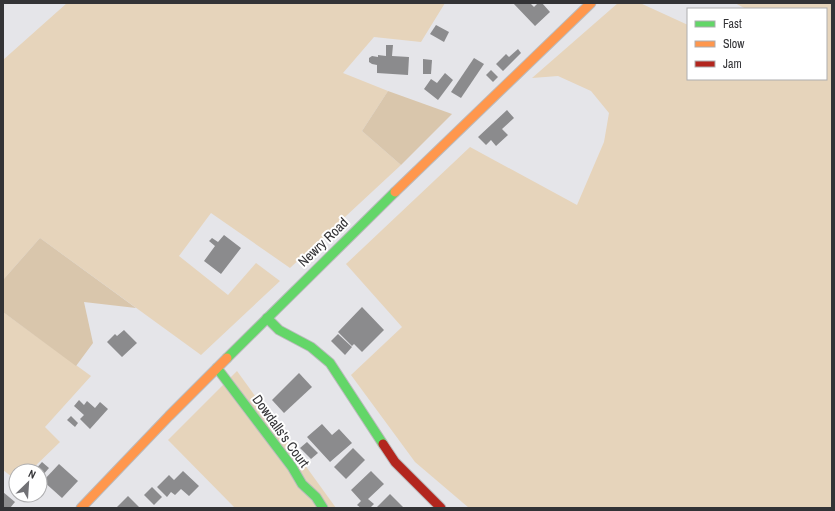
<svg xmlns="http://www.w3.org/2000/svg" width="835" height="511" font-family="'Archivo Narrow',sans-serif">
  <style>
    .green { fill: #e6d4bb }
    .forest { fill: #d9c6ac }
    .building { fill: #8b8b8d }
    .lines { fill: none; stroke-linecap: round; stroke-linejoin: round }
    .fast-casing { stroke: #bababc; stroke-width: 11 }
    .slow-casing { stroke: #bababc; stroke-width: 11 }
    .jam-casing { stroke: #bababc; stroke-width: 11 }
    .fast { stroke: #63d668; stroke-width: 9 }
    .slow { stroke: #ff974d; stroke-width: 9 }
    .jam { stroke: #b3261e; stroke-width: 9 }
    .labels { text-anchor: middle; stroke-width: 4; stroke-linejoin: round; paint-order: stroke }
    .street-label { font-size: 14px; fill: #333336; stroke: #fff }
  </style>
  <rect width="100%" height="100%" fill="#e5e5e9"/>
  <g class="green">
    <polygon points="67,3 445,3 421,42 374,37 343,73 388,91 362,131 401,165 290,268 211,213 179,256 228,295 256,263 280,281 201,355 40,238 3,280 3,60"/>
    <polygon points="618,3 640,3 688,25 688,79 826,79 826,9 746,9 735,3 832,3 832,508 469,508 415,462 351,375 402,327 346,264 470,147 577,205 604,142 609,113 591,91 558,76 532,78"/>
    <polygon points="3,312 91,376 45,427 60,442 30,471 16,471 16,480 3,470"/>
    <polygon points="237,371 336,508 235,508 168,440"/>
  </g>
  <g class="forest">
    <polygon points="388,91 452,114 401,165 362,131"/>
    <polygon points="40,238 136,308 84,302 93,343 76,366 3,312 3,280"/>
  </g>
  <g class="building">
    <polygon points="513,3 530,3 534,7 538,3 542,3 550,12 535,26"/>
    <polygon points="436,25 449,32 444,42 430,34"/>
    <polygon points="386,45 393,45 392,56 409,57 408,75 377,73 377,65 372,64 369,62 369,58 372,56 378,57 378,55 386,56"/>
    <polygon points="518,49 521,53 503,71 496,64 506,54 509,57"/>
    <polygon points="474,58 484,64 461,98 451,92"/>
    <polygon points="423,59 432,60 431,74 423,74"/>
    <polygon points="491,70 498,77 493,82 486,75"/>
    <polygon points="445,73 453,80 438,100 424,89 431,79 437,83"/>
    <polygon points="507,110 514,118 502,129 508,135 496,146 491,140 486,145 478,137"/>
    <polygon points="224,235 241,248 221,274 204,261 215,246 209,241 212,238 218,242"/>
    <polygon points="362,307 384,330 362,352 354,344 352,346 338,332"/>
    <polygon points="124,330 137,343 122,357 107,342 115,334 117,336"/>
    <polygon points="338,334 352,347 345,355 331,341"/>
    <polygon points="299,373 312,387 284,413 272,400"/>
    <polygon points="79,400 84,405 87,401 95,408 100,402 108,409 90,429 80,419 84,415 74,406"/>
    <polygon points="71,416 78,423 75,427 67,420"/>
    <polygon points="322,424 332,435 339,429 352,443 330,462 307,437"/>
    <polygon points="307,442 318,453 311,459 300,448"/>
    <polygon points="353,448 365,460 346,479 334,467"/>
    <polygon points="42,462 49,468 42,476 40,474 40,471 35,470"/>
    <polygon points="59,464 78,481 62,498 43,481"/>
    <polygon points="183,471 199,486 189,496 181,489 175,495 171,492 167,497 157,487 169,475 174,480"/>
    <polygon points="371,471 384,484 368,499 374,504 370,508 361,508 357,505 361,501 351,490"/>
    <polygon points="152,487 162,497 154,505 144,495"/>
    <polygon points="3,492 15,502 10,508 3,508"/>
    <polygon points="390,494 403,507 402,508 376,508"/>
    <polygon points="128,496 140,508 116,508"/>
  </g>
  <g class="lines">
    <defs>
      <g id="fast">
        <polyline points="267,318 279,330 311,347 330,363 383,444"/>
        <polyline points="227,358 395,192"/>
        <polyline points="217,368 292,467 302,484 316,497 323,508"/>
      </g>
      <g id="slow">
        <polyline points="395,192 591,3"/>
        <polyline points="81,508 169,416 227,358"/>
      </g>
      <polyline id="jam" points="383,444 395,462 441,508"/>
    </defs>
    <use href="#fast" class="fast-casing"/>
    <use href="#slow" class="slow-casing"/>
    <use href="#jam" class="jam-casing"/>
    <use href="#fast" class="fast"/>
    <use href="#slow" class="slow"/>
    <use href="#jam" class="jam"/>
  </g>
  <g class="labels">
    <g class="street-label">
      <text transform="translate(323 242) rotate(-44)" y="5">Newry Road</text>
      <text transform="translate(281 431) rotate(54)" y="5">Dowdalls's Court</text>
    </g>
  </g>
  <rect width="835" height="511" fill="none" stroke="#333336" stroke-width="8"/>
  <rect x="687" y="8" width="140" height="72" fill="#ffffff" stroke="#adadaf"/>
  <rect x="695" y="21" width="20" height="6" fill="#63d668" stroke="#adadaf"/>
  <text x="723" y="28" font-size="12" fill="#333336">Fast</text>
  <rect x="695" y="41" width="20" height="6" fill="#ff974d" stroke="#adadaf"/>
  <text x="723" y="48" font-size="12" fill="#333336">Slow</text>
  <rect x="695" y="61" width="20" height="6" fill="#b3261e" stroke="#adadaf"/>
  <text x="723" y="68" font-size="12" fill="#333336">Jam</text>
  <g transform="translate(28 483) rotate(25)"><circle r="19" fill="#ffffff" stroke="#adadaf"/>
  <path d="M0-3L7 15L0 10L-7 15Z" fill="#717175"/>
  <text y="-6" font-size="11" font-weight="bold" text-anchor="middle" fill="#333336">N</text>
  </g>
</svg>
